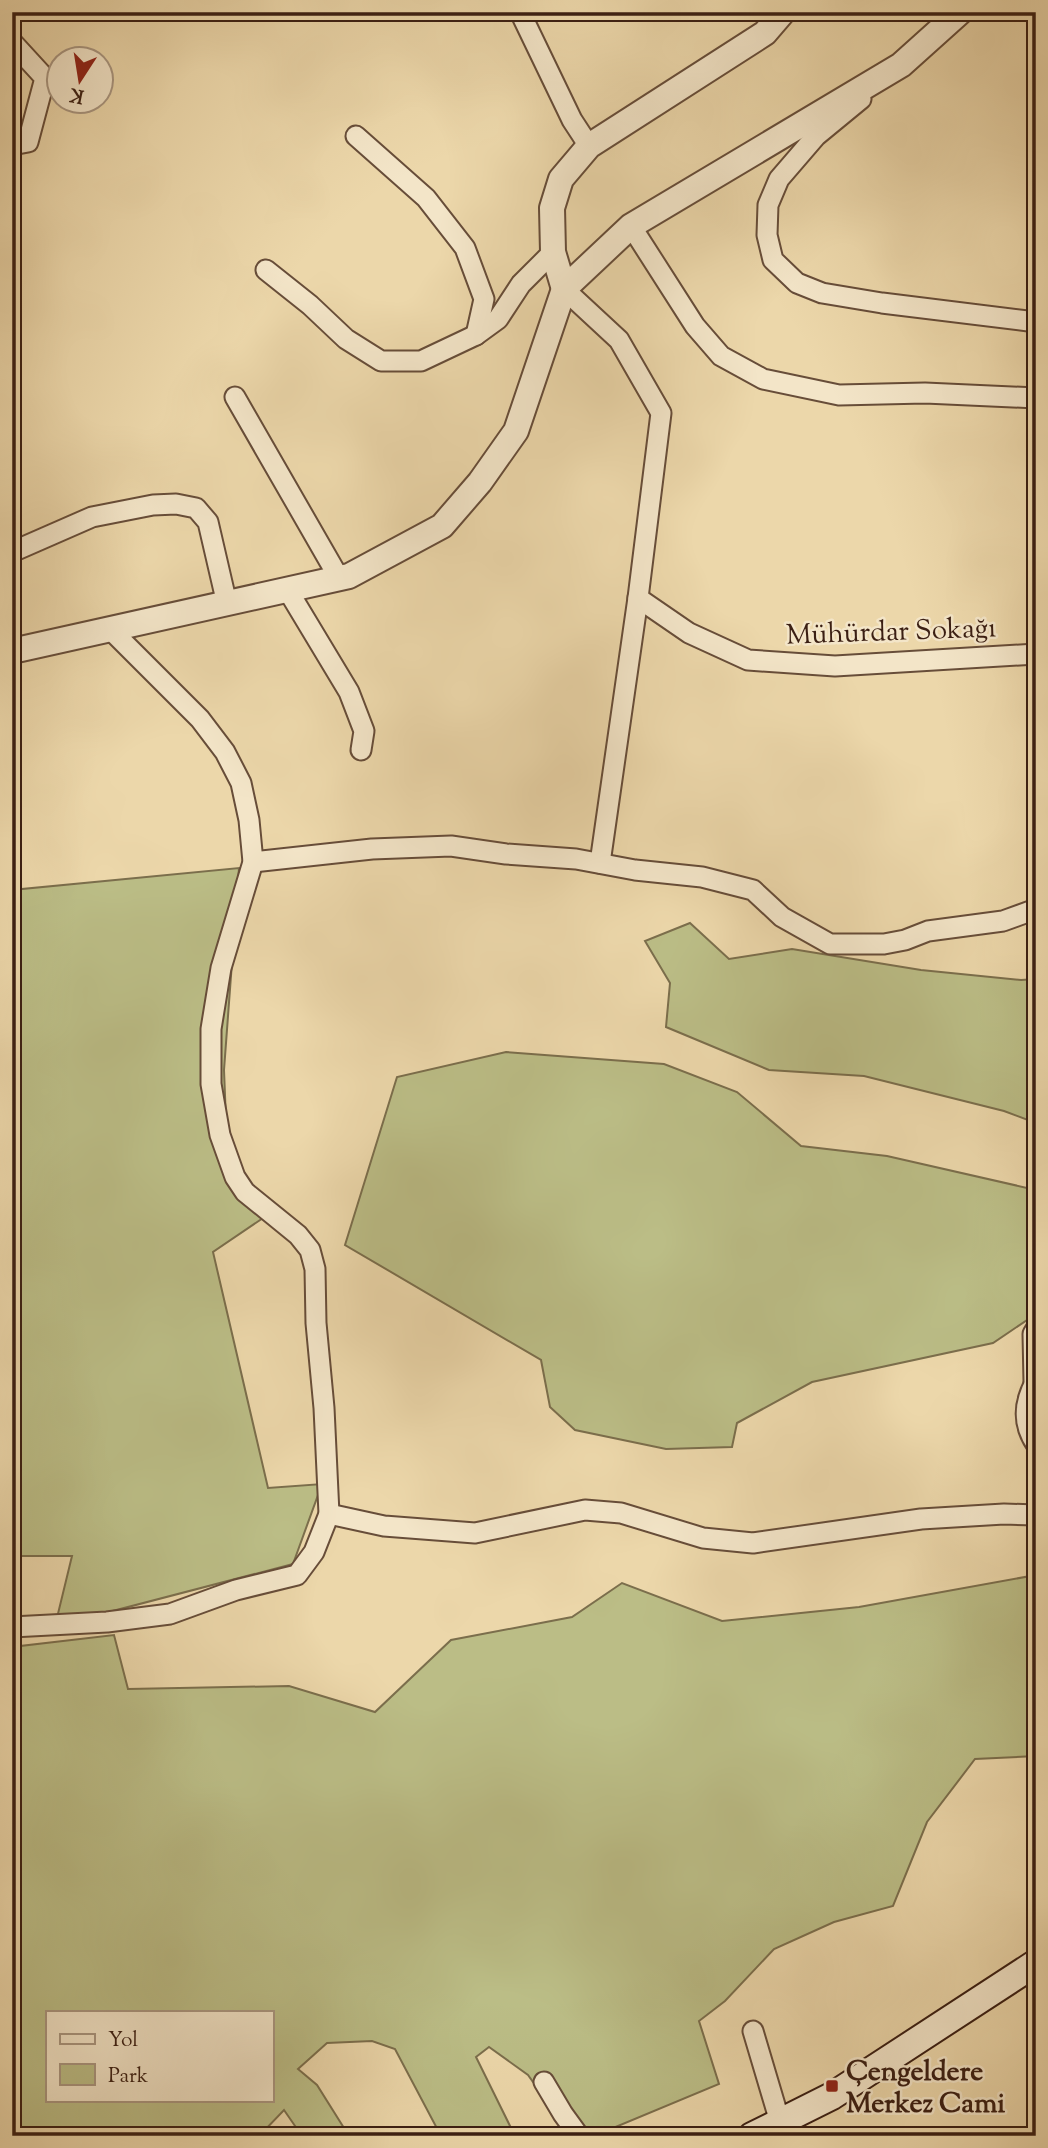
<svg xmlns="http://www.w3.org/2000/svg" width="1048" height="2148" font-family="'Sorts Mill Goudy',serif">
  <style>
    .green { fill: #bbbd86; stroke: #7b6e4c; stroke-width: 2; fill-rule: evenodd }
    .lines { fill: none; stroke-linecap: round; stroke-linejoin: round }
    .minor-casing { stroke: #674d39; stroke-width: 23 }
    .tertiary-casing { stroke: #674d39; stroke-width: 28 }
    .secondary-casing { stroke: #3b1f13; stroke-width: 30 }
    .minor { stroke: #f3e5c8; stroke-width: 19 }
    .tertiary { stroke: #f3e5c8; stroke-width: 24 }
    .secondary { stroke: #f3e5c8; stroke-width: 26 }
    .poi-dot { fill: #8f2418; stroke: #f3e5c8; stroke-width: 2.5 }
    .labels { text-anchor: middle; stroke-width: 5; stroke-linejoin: round; paint-order: stroke }
    .street-label { font-size: 28px; fill: #3b1f13; stroke: #f3e5c8 }
    .poi-label { font-size: 28px; font-weight: bold; fill: #3b1f13; stroke: #f3e5c8; text-anchor: start }
  </style>
  <rect width="100%" height="100%" fill="#ecd7aa"/>
  <filter id="stains"><feTurbulence type="fractalNoise" baseFrequency=".00286" numOctaves="4"/><feColorMatrix values="0 0 0 0 .2 0 0 0 0 .09 0 0 0 0 .02 0 0 0 .5 -.17"/></filter>
  <radialGradient id="worn" r=".72"><stop offset=".6" stop-color="#630" stop-opacity="0"/><stop offset="1" stop-color="#630" stop-opacity=".3"/></radialGradient>
  <g class="green">
    <polygon points="239,868 224,1070 228,1171 266,1216 213,1252 268,1488 322,1484 293,1564 55,1626 72,1556 12,1556 12,890"/>
    <polygon points="690,923 729,959 792,949 921,970 1021,980 1036,979 1036,1123 1004,1111 864,1076 769,1070 666,1027 670,983 645,941"/>
    <polygon points="506,1052 664,1064 737,1092 801,1146 887,1156 1036,1190 1036,1314 993,1343 812,1382 737,1423 732,1447 666,1449 575,1430 550,1407 541,1360 345,1245 397,1077"/>
    <path d="M1036,1575V1756L975,1759L927,1822L893,1906L834,1922L774,1949L725,2001L699,2021L719,2084L594,2136H571L528,2075L489,2047L476,2057L515,2136H441L395,2049L372,2041L327,2043L298,2069L317,2085L349,2136H302L284,2110L262,2133L237,2132L227,2136H12V1647L114,1635L128,1689L289,1686L375,1712L451,1640L572,1617L622,1583L722,1621L859,1607ZM47,2013H271V2101H47Z"/>
  </g>
  <g class="lines">
    <defs>
      <g id="minor">
        <polyline points="520,12 572,120 589,146"/>
        <polyline points="12,42 45,78 28,142 12,145"/>
        <polyline points="861,99 816,136 779,179 768,205 767,235 773,260 797,283 822,293 882,303 1036,322"/>
        <polyline points="356,136 426,198 465,248 484,299 476,335"/>
        <polyline points="631,226 695,326 721,356 763,379 839,395 925,393 1036,398"/>
        <polyline points="266,270 310,305 346,339 381,361 421,361 476,335 498,319 521,284 553,252"/>
        <polyline points="564,289 619,340 661,413 638,598 600,863"/>
        <polyline points="235,397 339,578"/>
        <polyline points="12,552 92,517 153,505 176,504 196,508 208,522 227,604"/>
        <polyline points="287,589 349,692 364,731 361,750"/>
        <polyline points="638,598 689,633 748,660 835,666 1036,654"/>
        <polyline points="253,862 372,849 451,846 506,854 576,859 635,870 702,877 753,890 782,917 830,944 884,944 905,940 928,931 1003,921 1036,909"/>
        <path d="M1036,1381C1024,1402 1022,1423 1036,1444"/>
        <polyline points="1034,1382 1033,1334 1036,1329"/>
        <polyline points="329,1514 384,1526 475,1533 585,1510 621,1513 703,1538 753,1543 921,1519 1004,1514 1036,1515"/>
        <polyline points="12,1627 107,1622 170,1614 236,1590 297,1575 314,1552 329,1514 324,1408 316,1323 315,1269 310,1250 298,1235 245,1192 235,1177 220,1135 211,1084 211,1029 221,968 253,862 249,820 241,783 225,752 200,719 109,628"/>
        <polyline points="753,2031 780,2122 786,2136"/>
        <polyline points="544,2082 563,2114 579,2136"/>
      </g>
      <g id="tertiary">
        <polyline points="564,289 553,252 552,208 561,179 589,146 765,33 783,12"/>
        <polyline points="12,651 349,576 442,526 480,482 516,431 564,289 631,226 901,65 960,12"/>
      </g>
      <polyline id="secondary" points="752,2136 832,2096 1036,1963"/>
    </defs>
    <use href="#minor" class="minor-casing"/>
    <use href="#tertiary" class="tertiary-casing"/>
    <use href="#secondary" class="secondary-casing"/>
    <use href="#minor" class="minor"/>
    <use href="#tertiary" class="tertiary"/>
    <use href="#secondary" class="secondary"/>
  </g>
  <rect class="poi-dot" x="825" y="2079" width="14" height="14" rx="3.5"/>
  <g class="labels">
    <g class="street-label">
      <text transform="translate(891 630) rotate(-2)" y="10">Mühürdar Sokağı</text>
    </g>
    <g class="poi-label">
      <text x="846" y="2080">Çengeldere<tspan x="846" dy="32">Merkez Cami</tspan></text>
    </g>
  </g>
  <rect width="1048" height="2148" fill="none" stroke="#ecd7aa" stroke-width="42"/>
  <rect x="14" y="14" width="1020" height="2120" fill="none" stroke="#3b1f13" stroke-width="3.5"/>
  <rect x="21" y="21" width="1006" height="2106" fill="none" stroke="#3b1f13" stroke-width="2"/>
  <rect x="46" y="2011" width="228" height="91" fill="#f3e5c8" stroke="#a99680" stroke-width="2"/>
  <rect x="60" y="2034" width="35" height="10" fill="#f3e5c8" stroke="#a99680" stroke-width="2"/>
  <text x="108" y="2046" font-size="21" fill="#3b1f13">Yol</text>
  <rect x="60" y="2064" width="35" height="21" fill="#bbbd86" stroke="#a99680" stroke-width="2"/>
  <text x="108" y="2082" font-size="21" fill="#3b1f13">Park</text>
  <g transform="translate(80 80) rotate(192)"><circle r="33" fill="#f3e5c8" stroke="#a99680" stroke-width="2"/>
  <path d="M0-5L12 26L0 18L-12 26Z" fill="#8f2418"/>
  <text y="-10" font-size="19" font-weight="bold" text-anchor="middle" fill="#3b1f13">K</text>
  </g>
  <rect width="100%" height="100%" filter="url(#stains)"/>
  <rect width="100%" height="100%" fill="url(#worn)"/>
</svg>
